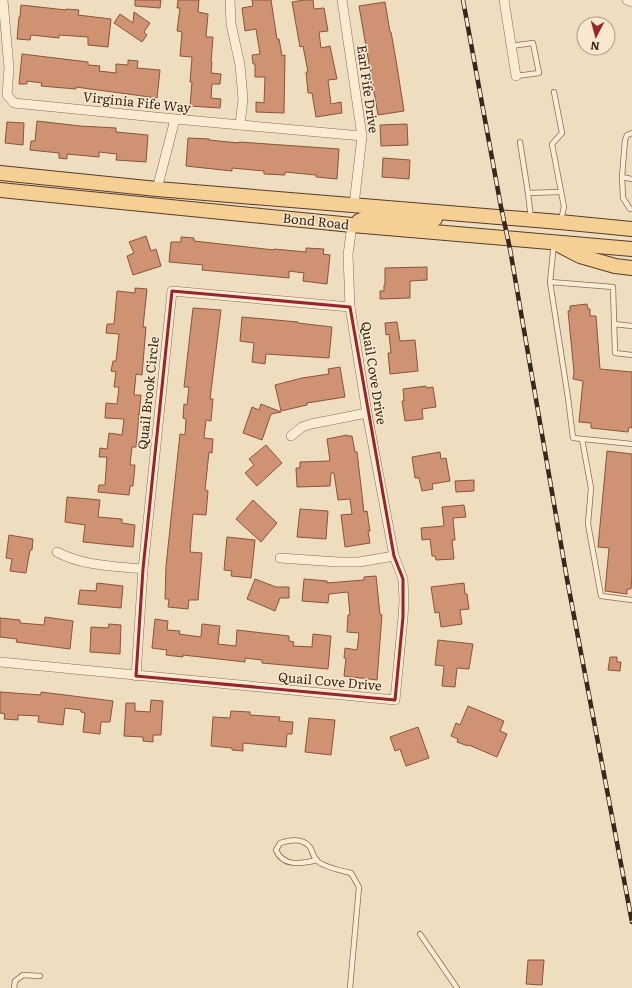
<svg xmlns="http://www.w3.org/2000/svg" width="632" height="988" font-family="Literata,serif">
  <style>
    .building { fill: #cf9273; stroke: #89543b }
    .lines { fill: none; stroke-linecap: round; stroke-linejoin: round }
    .lane-casing { stroke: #896d57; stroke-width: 6 }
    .street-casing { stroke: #896d57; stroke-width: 10 }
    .primary-casing { stroke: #563c2b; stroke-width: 16 }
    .lane { stroke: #faebd2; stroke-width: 4.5 }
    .street { stroke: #faebd2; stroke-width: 9 }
    .primary { stroke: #f5cf94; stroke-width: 14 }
    .rail-casing { stroke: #38271c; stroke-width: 4.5 }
    .rail { stroke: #f7e8cf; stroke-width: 3; stroke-dasharray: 9; stroke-linecap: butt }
    .marked { fill: none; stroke: #9a242e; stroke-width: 3; stroke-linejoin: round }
    .labels { text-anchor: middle; stroke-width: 3; stroke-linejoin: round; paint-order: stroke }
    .street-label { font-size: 13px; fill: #38271c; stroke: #f7e8cf }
  </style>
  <rect width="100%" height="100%" fill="#efddbf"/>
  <g class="building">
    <polygon points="135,0 161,0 160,8 135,6"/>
    <polygon points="178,0 199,0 198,12 208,14 206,37 213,37 211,62 212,62 211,73 221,74 220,84 212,84 211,98 221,99 220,108 190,106 192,82 190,82 192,57 180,56 182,32 177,31 180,8 177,8"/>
    <polygon points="252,0 271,0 277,39 279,39 282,56 285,55 284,113 256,112 256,102 264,103 265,77 255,77 255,64 253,64 252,55 260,54 256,29 245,31 242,8 253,6"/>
    <polygon points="304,0 313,0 314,9 324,8 328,31 319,32 321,48 330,46 337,79 328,80 331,104 341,102 342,113 316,117 312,93 308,93 306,72 308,72 303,46 300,47 292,2"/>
    <polygon points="385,2 390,32 391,32 396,60 404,111 378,115 359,6"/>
    <polygon points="21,5 66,10 66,9 79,10 78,15 111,19 108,47 88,45 88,37 59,35 59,38 31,35 30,40 17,39 19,17 20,17"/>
    <polygon points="134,12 150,23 144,32 147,35 142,42 114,23 120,14 133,23"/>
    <polygon points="22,54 88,62 88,65 100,66 99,71 116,73 116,64 128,65 128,60 138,61 137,68 160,70 157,98 76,87 76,89 41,86 42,83 27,81 27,84 19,84"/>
    <polygon points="37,121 80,126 116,128 116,132 148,135 146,162 116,160 117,154 99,152 99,157 67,154 67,159 59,158 59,153 30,150 31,141 35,141"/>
    <polygon points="7,122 24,123 23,145 5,143"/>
    <polygon points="407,124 408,145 381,146 380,125"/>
    <polygon points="188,138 209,139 209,140 239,143 239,142 339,149 337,179 316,177 316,175 285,172 285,175 264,174 264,171 232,168 232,171 186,166"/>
    <polygon points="383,158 410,160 409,179 382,177"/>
    <polygon points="146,236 151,251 156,249 161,266 133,275 127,256 134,253 129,242"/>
    <polygon points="181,237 194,238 194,241 274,250 274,249 306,252 306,248 324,249 323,254 330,255 327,284 303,281 304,273 289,271 289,278 202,270 203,265 169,262 171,242 181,242"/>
    <polygon points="427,267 427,280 410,281 410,298 380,299 380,291 384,291 384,285 385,285 385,268"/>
    <polygon points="135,288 147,289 143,327 146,327 142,375 136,374 134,395 141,395 136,447 132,447 130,465 135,465 133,486 130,486 129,495 98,492 99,485 105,485 107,457 99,457 100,448 107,449 109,433 122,435 124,419 105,418 106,403 117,404 119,387 114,387 116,372 111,371 113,361 116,361 119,334 106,333 107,324 114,324 117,291 135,293"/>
    <polygon points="587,304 588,309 590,309 590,316 596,316 600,369 632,372 632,428 629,427 628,432 591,428 591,423 579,422 583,381 573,379 574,372 568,311 570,311 570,306"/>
    <polygon points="193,308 221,310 210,399 213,399 211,421 206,420 204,438 213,439 212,453 209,452 205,490 208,491 206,515 193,514 190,552 202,553 198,600 189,600 188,609 168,607 169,599 165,599 166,566 180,434 185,435 186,419 183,418 184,404 187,405 189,387 184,387"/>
    <polygon points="242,317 298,322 298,323 332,327 329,358 266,354 265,364 252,362 254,343 240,341"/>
    <polygon points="397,322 400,341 415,340 418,371 390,374 388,353 391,353 389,334 386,335 385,323"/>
    <polygon points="340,367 345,397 307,403 307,405 281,411 275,385 302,378 329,374 328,369"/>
    <polygon points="426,386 427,388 433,387 436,407 422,409 423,419 405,421 402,401 404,401 403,389"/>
    <polygon points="261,404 281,412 271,414 262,440 243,433 252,407 259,410"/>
    <polygon points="347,435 347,436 352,436 355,452 357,452 364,512 367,511 370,531 368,531 370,543 345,547 341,515 352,514 350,499 338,500 334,473 331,473 330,486 297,487 296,468 300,468 300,462 330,461 327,439"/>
    <polygon points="266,445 282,463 257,486 245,473 254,465 249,459"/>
    <polygon points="607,451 632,454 632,575 631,589 627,589 627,594 605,591 609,548 598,547"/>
    <polygon points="440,452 441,459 446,458 450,481 432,484 433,489 422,491 419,478 415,478 412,457"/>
    <polygon points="474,480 474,491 456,492 455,481"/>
    <polygon points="67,497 100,500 98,517 122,519 122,523 135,525 133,547 83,542 85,525 65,522"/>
    <polygon points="253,500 277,523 261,542 236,519"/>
    <polygon points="464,505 466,517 453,518 455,540 452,540 454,559 436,560 435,556 432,556 430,539 422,540 421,528 444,526 442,507"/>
    <polygon points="300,509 328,511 326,539 297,537"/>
    <polygon points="9,535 33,539 32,550 30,550 26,573 10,571 12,559 6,558"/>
    <polygon points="227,537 255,540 251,578 231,576 232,571 224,570"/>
    <polygon points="376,576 380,614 382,615 377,680 344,676 346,658 344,658 345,648 357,650 359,633 347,632 348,615 350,615 348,592 329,594 328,603 302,601 304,579 327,581 327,583 364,580 364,577"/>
    <polygon points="255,579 276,587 289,587 289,598 280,598 275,611 247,599"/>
    <polygon points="97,583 123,586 121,608 78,604 80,590 96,591"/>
    <polygon points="464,583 465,594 467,594 469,609 460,610 462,624 441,627 439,612 435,613 431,587"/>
    <polygon points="45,617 73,621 70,649 16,642 17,639 0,637 0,618 20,620 20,623 44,625"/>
    <polygon points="155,619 168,621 167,630 180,631 179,634 201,637 202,624 220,626 218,644 236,646 237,630 289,636 289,641 294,642 293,646 312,647 313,634 331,636 328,669 262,663 262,660 245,658 245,662 183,655 183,657 166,655 167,650 152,648"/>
    <polygon points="109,624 121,625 120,654 90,652 91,627 108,628"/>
    <polygon points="438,640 473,644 469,669 457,668 455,687 442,686 444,666 435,665"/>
    <polygon points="610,657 617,657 617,662 621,662 620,671 608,670"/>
    <polygon points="0,692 41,695 41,692 113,701 110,722 101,722 100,734 83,732 85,713 81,712 81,710 65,708 63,725 38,722 39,716 18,715 18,720 4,719 5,714 0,713"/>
    <polygon points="151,700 163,701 161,735 153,735 153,742 143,741 143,737 124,736 126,703 135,703 135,711 150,712"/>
    <polygon points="468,706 504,721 500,731 507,734 497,757 469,745 468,746 457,742 458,739 451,736 456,723 460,725"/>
    <polygon points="231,711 250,712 250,715 280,717 279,721 293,722 292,734 287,734 286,747 243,743 243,751 232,750 232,748 211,746 213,717 230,718"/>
    <polygon points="309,718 335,720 331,755 305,752"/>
    <polygon points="418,727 429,758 406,766 400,749 395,751 390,737"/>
    <polygon points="528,960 544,960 542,985 526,984"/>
  </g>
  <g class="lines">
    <defs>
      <g id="lane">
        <polyline points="511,46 533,43 539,73 516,76"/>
        <polyline points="554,92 562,133 552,144 564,207 561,220"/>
        <polyline points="632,133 627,135 625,140 622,177 623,198 630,209 632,209"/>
        <polyline points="520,142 528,193"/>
        <polyline points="622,177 632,179"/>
        <polyline points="531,219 528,193 560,192"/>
        <polyline points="554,243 550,282 568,398 573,438 632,444"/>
        <polyline points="550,282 613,287 615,353 632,355"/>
        <polyline points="614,324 632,326"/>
        <polyline points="582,439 591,488 588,524 601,596 632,600"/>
        <path d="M317,860C301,864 283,867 276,850L280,843C289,840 302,838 309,846C312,849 313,856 316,860C322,866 342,871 351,873L359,887L350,988"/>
        <polyline points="420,934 457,988"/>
        <polyline points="14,988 15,981 23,975 40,976"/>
      </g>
      <g id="street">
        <polyline points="3,0 9,68 7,95 14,103 175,119 362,136"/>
        <polyline points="230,0 231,24 240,65 243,99 240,125"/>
        <polyline points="342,0 362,136 354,205"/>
        <polyline points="504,0 516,76"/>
        <polyline points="627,0 632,2"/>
        <polyline points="157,189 175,119"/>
        <polyline points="291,436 302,427 311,424 367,413"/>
        <path d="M57,552C83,566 113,566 143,569"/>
        <polyline points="280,558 338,562 359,562 394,556"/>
        <polyline points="0,662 395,700 403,617 404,601 403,579 394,556 367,413 350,307 348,255 352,225"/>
        <polyline points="136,676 143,569 172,291 350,307"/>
      </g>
      <g id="primary">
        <polyline points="0,173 157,189 560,222 632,229"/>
        <polyline points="0,190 352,225 632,249"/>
        <path d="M359,221C376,213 395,220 413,220C420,220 428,220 435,219"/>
        <polyline points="559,245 580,256 615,266 632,268"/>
      </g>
    </defs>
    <use href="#lane" class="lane-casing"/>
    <use href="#street" class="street-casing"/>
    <use href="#primary" class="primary-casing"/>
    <use href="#lane" class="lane"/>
    <use href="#street" class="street"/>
    <use href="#primary" class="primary"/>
    <defs>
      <polyline id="rail" points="463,0 501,207 510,249 567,579 632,922"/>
    </defs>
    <use href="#rail" class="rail-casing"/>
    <use href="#rail" class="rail"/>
  </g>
  <path class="marked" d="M172,291L350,307L394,556L403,579V617L395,700L136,676L143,569Z"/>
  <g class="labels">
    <g class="street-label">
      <text transform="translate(368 89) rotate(82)" y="5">Earl Fife Drive</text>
      <text transform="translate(137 102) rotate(6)" y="5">Virginia Fife Way</text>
      <text transform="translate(316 221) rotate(6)" y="5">Bond Road</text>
      <text transform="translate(374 373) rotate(81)" y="5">Quail Cove Drive</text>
      <text transform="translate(148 393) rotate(-84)" y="5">Quail Brook Circle</text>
      <text transform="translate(330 681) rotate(5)" y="5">Quail Cove Drive</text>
    </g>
  </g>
  <g transform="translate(596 36) rotate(186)"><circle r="19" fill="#f7e8cf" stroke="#ab9b87"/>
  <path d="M0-3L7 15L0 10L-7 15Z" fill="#9a242e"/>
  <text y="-6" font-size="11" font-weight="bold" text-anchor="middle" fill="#38271c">N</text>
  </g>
</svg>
